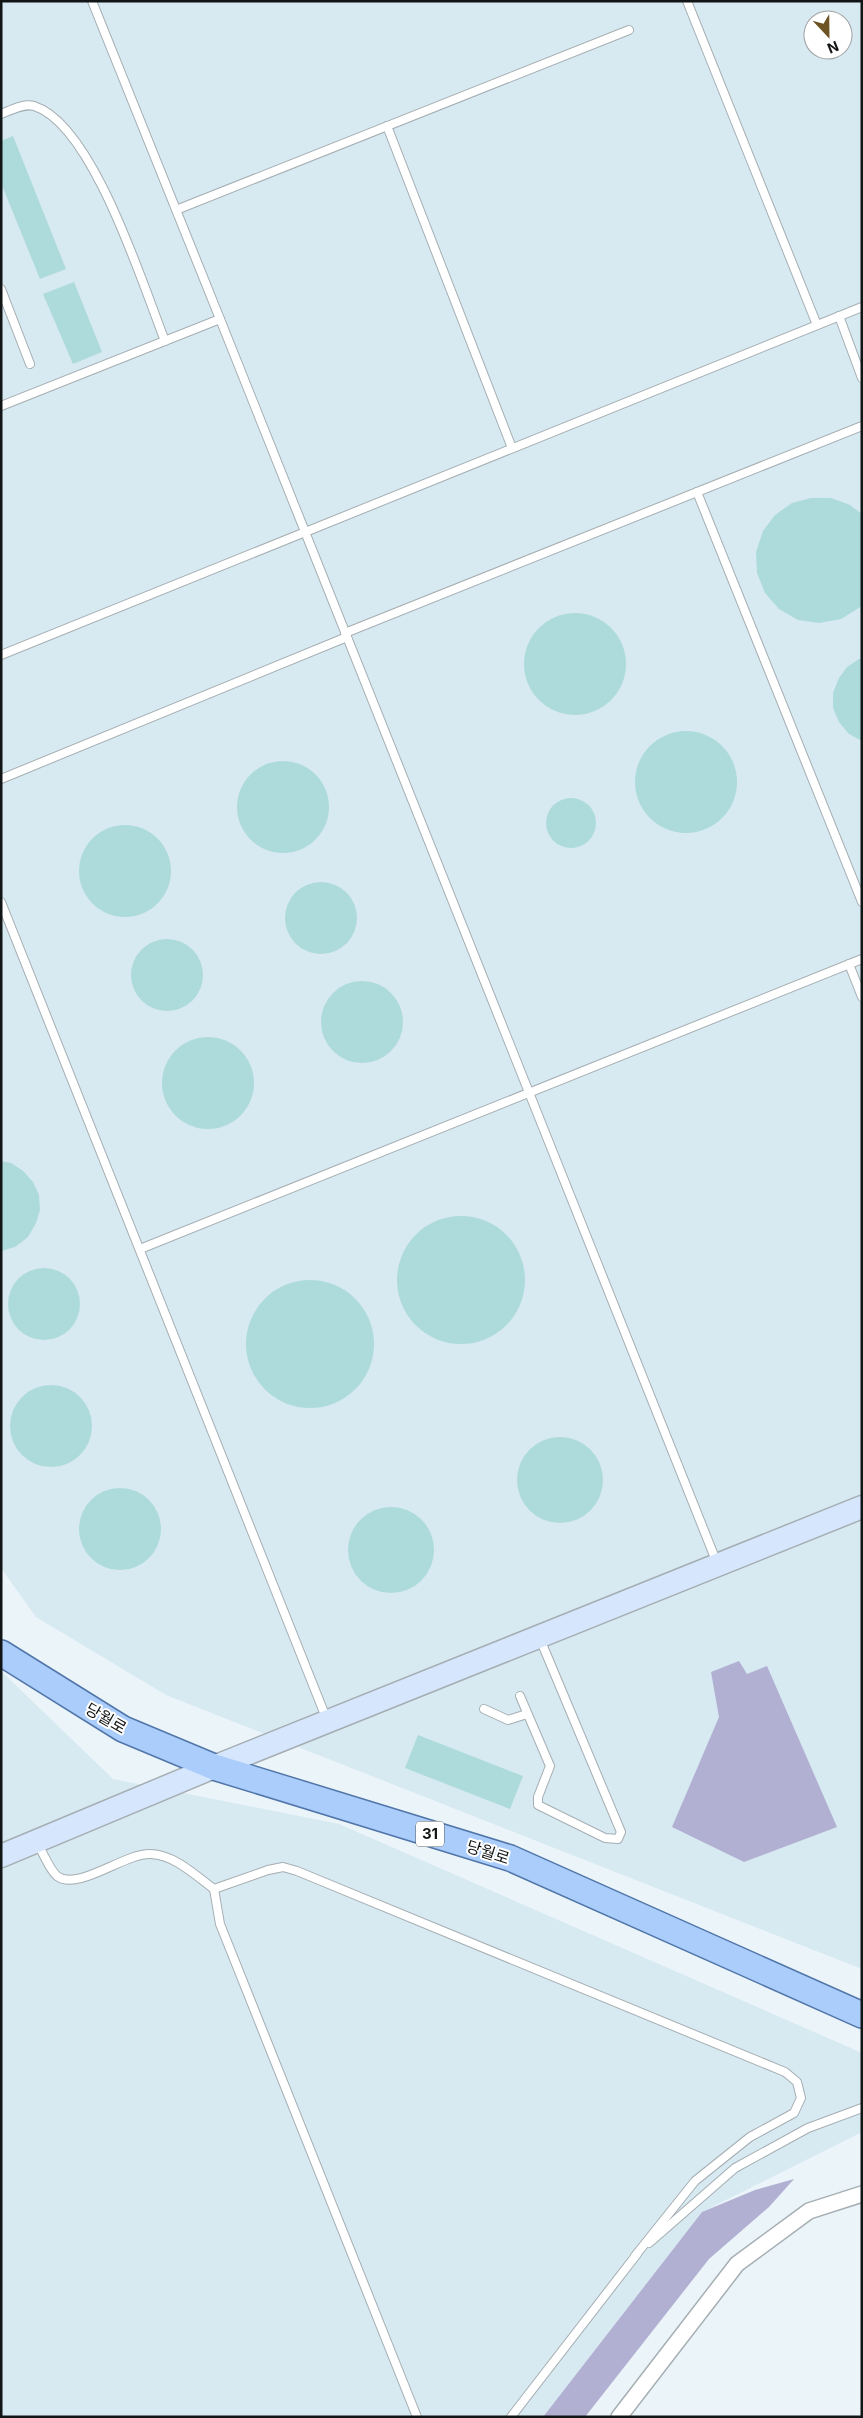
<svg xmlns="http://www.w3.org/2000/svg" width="863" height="2418" font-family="Inter,'Noto Sans KR',sans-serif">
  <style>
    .built { fill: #d7e9f1; fill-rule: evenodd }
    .water { fill: #b1b0d2 }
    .building { fill: #addbdc }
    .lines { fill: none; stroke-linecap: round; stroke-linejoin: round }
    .lane-casing { stroke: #a5aeb2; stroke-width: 10 }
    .street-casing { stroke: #a5aeb2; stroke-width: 18 }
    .secondary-casing { stroke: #a5aeb2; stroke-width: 25 }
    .primary-casing { stroke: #5176a9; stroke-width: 28 }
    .lane { stroke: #fff; stroke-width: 8 }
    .street { stroke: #fff; stroke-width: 15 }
    .secondary { stroke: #d5e6fd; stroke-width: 22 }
    .primary { stroke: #abcdfb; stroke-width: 25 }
    .labels { text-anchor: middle; stroke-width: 4; stroke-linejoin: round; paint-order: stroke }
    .shield { fill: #fff; stroke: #595b5c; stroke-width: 1 }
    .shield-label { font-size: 15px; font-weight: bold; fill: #121516 }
    .street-label { font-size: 16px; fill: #121516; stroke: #fff }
  </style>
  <rect width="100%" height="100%" fill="#ebf4f9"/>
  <g class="built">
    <path d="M1,1H862V1969L166,1695L36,1617L1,1568ZM813,20H843V50H813Z"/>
    <polygon points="1,1671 113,1779 339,1824 862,2053 862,2132 702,2212 543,2417 1,2417"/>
  </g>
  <g class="water">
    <polygon points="739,1661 747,1674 767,1666 837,1827 744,1862 672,1827 719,1717 711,1672"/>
    <polygon points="794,2179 769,2207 709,2259 585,2417 543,2417 702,2212 755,2190"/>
  </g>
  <g class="building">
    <polygon points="13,136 66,269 40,279 1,183 1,141"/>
    <polygon points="74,282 102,352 73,364 43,294"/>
    <polygon points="811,498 831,498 850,505 862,514 862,606 841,619 819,623 798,620 779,609 765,593 757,573 756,552 763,531 775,515 792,503"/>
    <circle cx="575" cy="664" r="51"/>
    <polygon points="859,659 862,659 862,741 849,734 839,722 833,708 833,693 839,678 847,667"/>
    <circle cx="686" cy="782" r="51"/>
    <circle cx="283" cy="807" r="46"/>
    <circle cx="571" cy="823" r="25"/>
    <circle cx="125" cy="871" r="46"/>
    <circle cx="321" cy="918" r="36"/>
    <circle cx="167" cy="975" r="36"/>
    <circle cx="362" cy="1022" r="41"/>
    <circle cx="208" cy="1083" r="46"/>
    <polygon points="1,1161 11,1163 23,1171 33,1182 39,1195 40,1210 36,1223 28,1237 15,1247 1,1251"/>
    <circle cx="461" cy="1280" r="64"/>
    <circle cx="44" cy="1304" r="36"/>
    <circle cx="310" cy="1344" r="64"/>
    <circle cx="51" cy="1426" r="41"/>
    <circle cx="560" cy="1480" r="43"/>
    <circle cx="120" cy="1529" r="41"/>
    <circle cx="391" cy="1550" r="43"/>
    <polygon points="418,1735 523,1776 510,1809 405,1768"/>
  </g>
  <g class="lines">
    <defs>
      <g id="lane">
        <polyline points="687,1 817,325"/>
        <path d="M1,114C11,110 24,103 34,106C93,124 143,286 165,341"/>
        <polyline points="387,126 512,448"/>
        <polyline points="176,210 629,30"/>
        <polyline points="1,289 30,364"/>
        <polyline points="839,316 862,378"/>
        <polyline points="220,319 717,1563"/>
        <polyline points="1,406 220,319 92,1"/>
        <polyline points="697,492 862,902"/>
        <polyline points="345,633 862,426"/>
        <polyline points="1,655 862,307"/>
        <polyline points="1,779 347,637"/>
        <polyline points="1,902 327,1720"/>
        <polyline points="849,964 862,997"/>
        <polyline points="140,1249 862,959"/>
        <polyline points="520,1696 550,1766 538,1797 538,1805 605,1838 618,1839 621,1832 540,1639"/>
        <polyline points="484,1709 508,1720 527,1714"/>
        <path d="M37,1843C43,1852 49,1869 57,1876C78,1892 126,1852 151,1854C175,1855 196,1876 214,1889L268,1870L283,1867L297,1871L785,2072L797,2082L801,2098L794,2113L750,2137L695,2181L635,2256"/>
        <polyline points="214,1889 220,1924 417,2417"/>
        <polyline points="649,2243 735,2168 808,2128 862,2108"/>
        <polyline points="511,2417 637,2254"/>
      </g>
      <polyline id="street" points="619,2417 737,2264 809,2211 862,2194"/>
      <polyline id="secondary" points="1,1856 214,1767 862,1507"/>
      <polyline id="primary" points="1,1653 123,1729 214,1767 510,1858 862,2015"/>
    </defs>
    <use href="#lane" class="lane-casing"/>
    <use href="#street" class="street-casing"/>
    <use href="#secondary" class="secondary-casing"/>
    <use href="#primary" class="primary-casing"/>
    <use href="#lane" class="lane"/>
    <use href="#street" class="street"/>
    <use href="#secondary" class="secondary"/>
    <use href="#primary" class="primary"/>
  </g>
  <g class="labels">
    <rect class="shield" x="416" y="1821.5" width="28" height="25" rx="4"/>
    <g class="shield-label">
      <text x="430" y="1839">31</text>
    </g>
    <g class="street-label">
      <text transform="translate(106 1718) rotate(30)" y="6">당월로</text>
      <text transform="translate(488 1852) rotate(18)" y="6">당월로</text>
    </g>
  </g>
  <rect width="863" height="2418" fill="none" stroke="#121516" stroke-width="5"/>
  <g transform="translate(828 35) rotate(158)"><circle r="24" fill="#ffffff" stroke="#a0a1a2"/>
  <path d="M0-4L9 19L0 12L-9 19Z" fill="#6e5425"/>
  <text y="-8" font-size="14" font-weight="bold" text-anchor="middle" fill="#121516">N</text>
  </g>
</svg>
